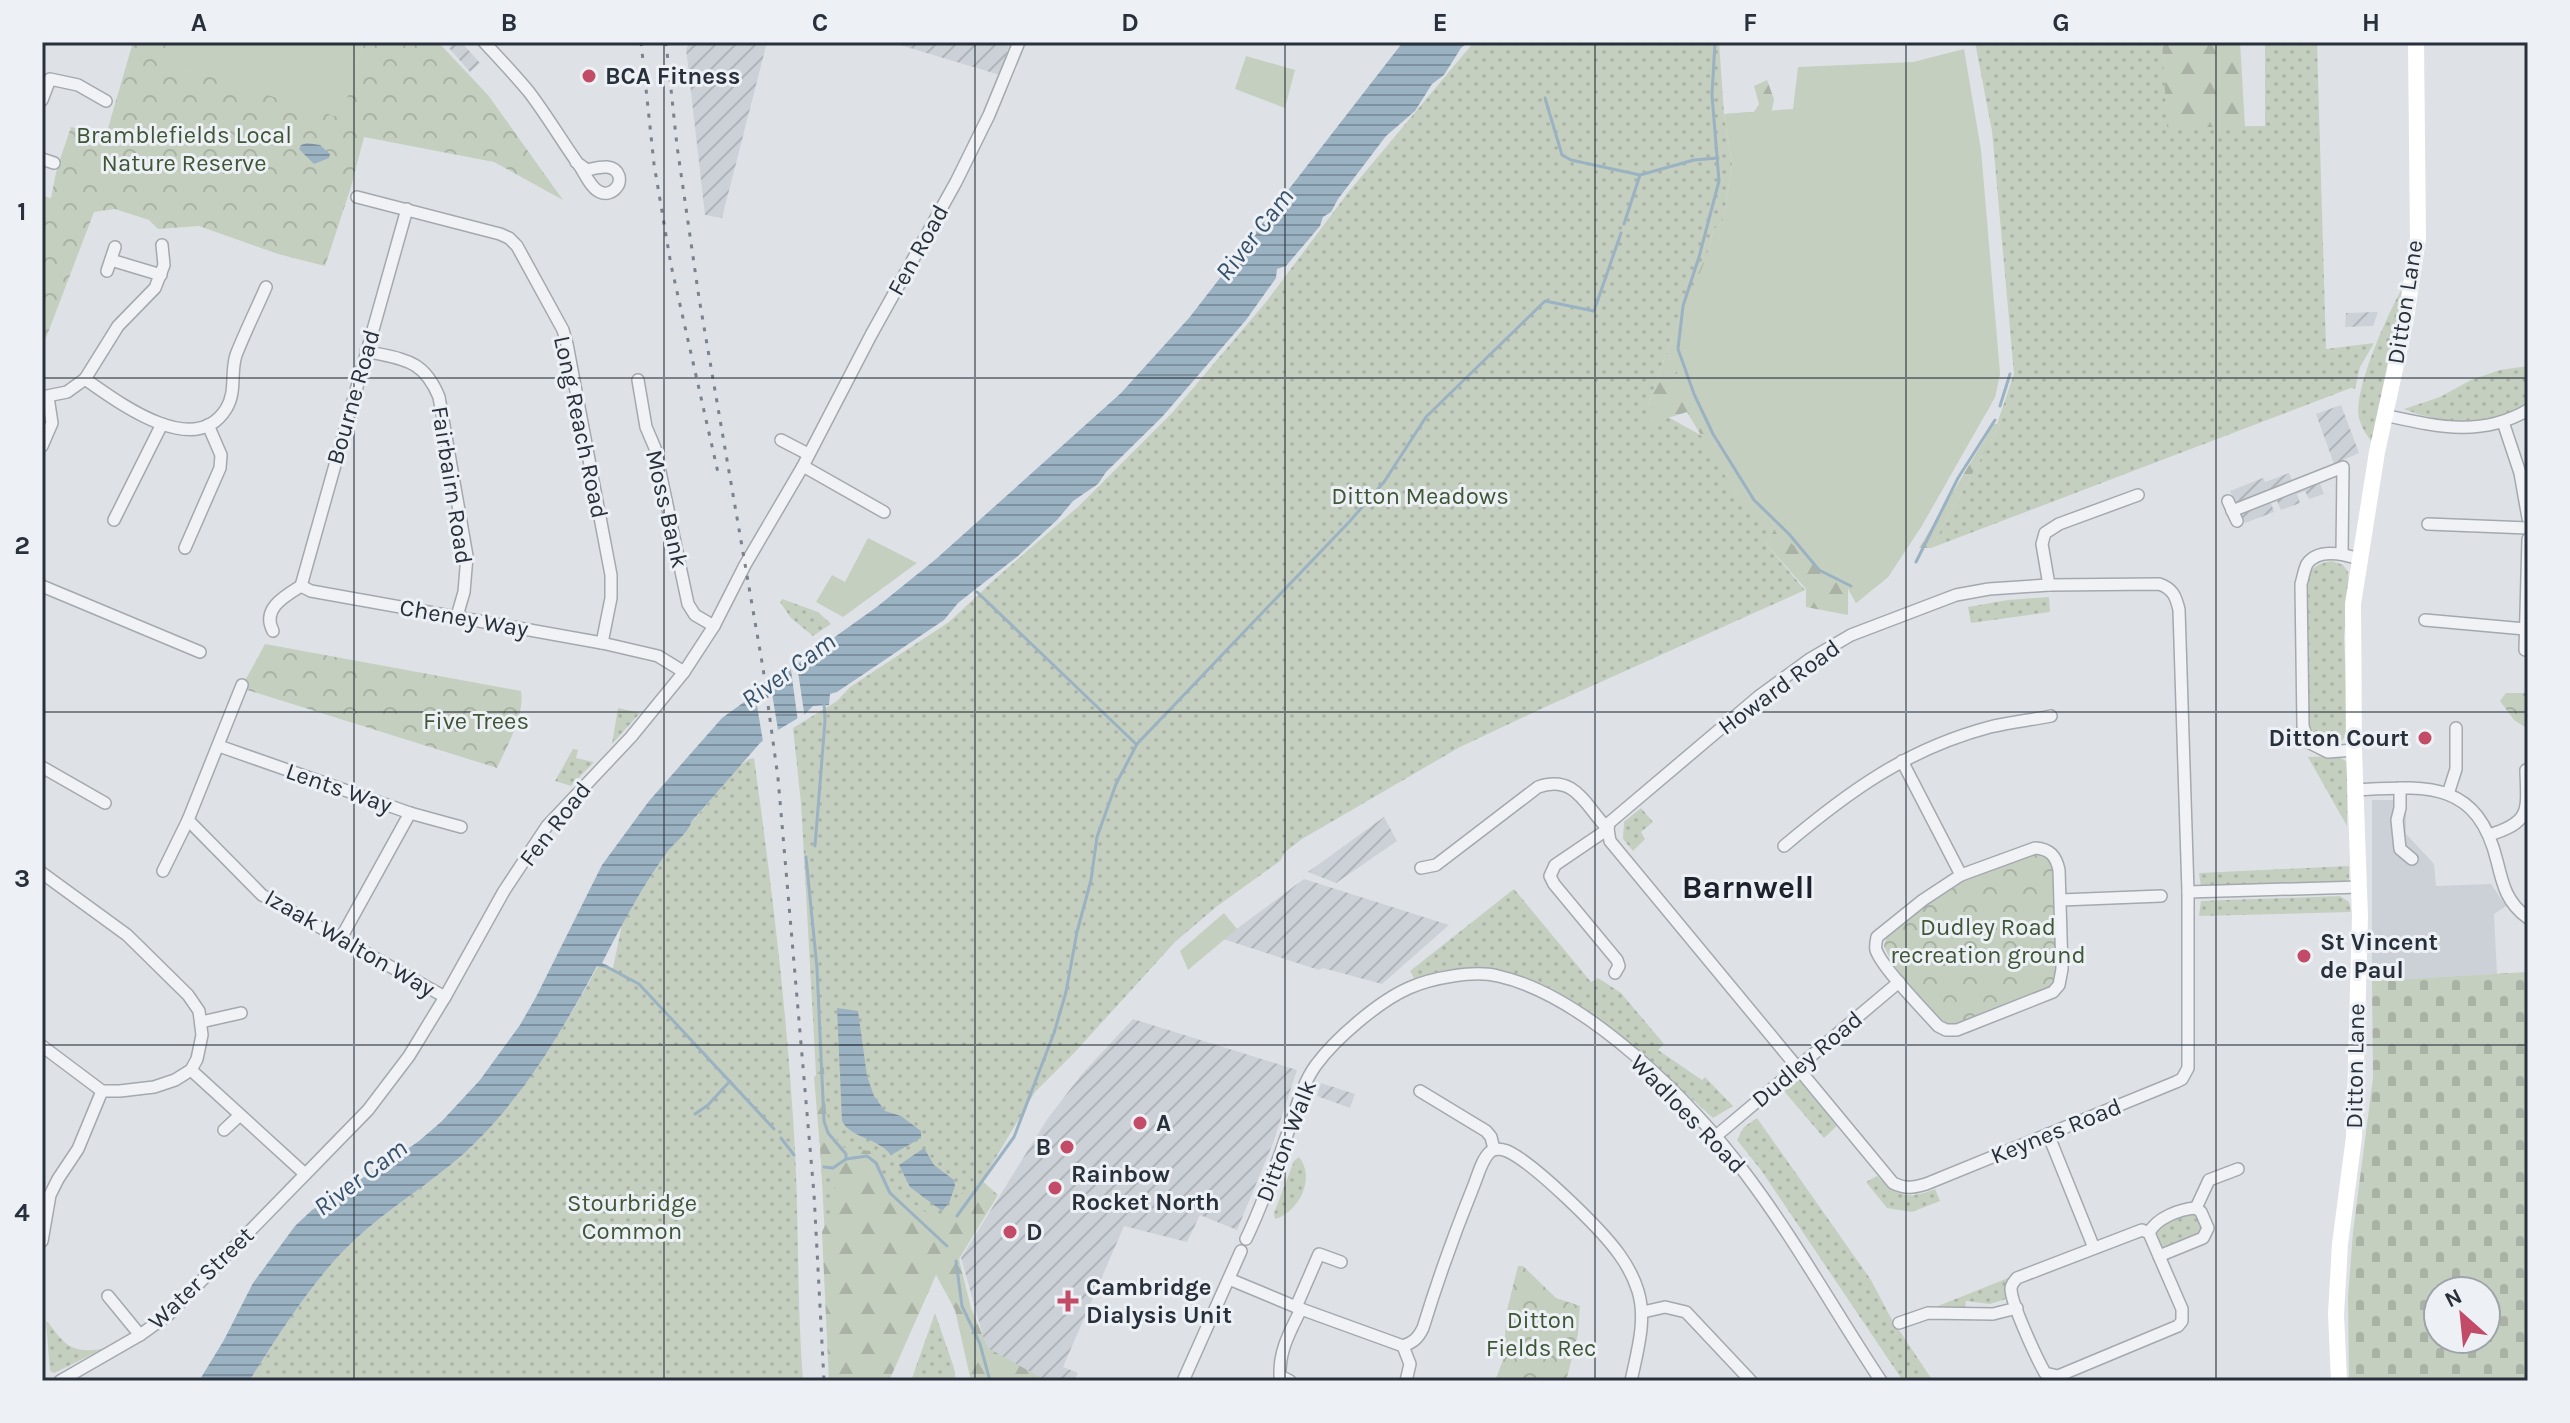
<svg xmlns="http://www.w3.org/2000/svg" width="2570" height="1423" font-family="Karla,sans-serif">
  <style>
    .built { fill: #ccd1d7 }
    .industrial { fill: url(#industrial-furrows) }
    .grass { fill: url(#grass-dots) }
    .forest { fill: url(#forest-firs) }
    .cemetery { fill: url(#cemetery-stones); fill-rule: evenodd }
    .park { fill: url(#park-crowns) }
    .garden { fill: #c5cfbf }
    .water { fill: url(#water-rules) }
    .pier { fill: #dee2e6 }
    .lines { fill: none; stroke-linecap: round; stroke-linejoin: round }
    .stream { stroke: #9bb2c3; stroke-width: 3 }
    .street-casing { stroke: #a4a9af; stroke-width: 14 }
    .street { stroke: #f0f2f5; stroke-width: 11 }
    .secondary { stroke: #fff; stroke-width: 16 }
    .rail { stroke: #79828e; stroke-width: 3; stroke-dasharray: 4 8; stroke-linecap: butt }
    .grid { fill: none; stroke: #28313b; stroke-width: 2; stroke-opacity: 0.55 }
    .poi-dot { fill: #c24c67; stroke: #edf0f4; stroke-width: 3 }
    .labels { text-anchor: middle; stroke-width: 6; stroke-linejoin: round; paint-order: stroke }
    .poi-label { font-size: 24px; font-weight: bold; fill: #28313b; stroke: #edf0f4; text-anchor: start }
    .park-label { font-size: 24px; fill: #3f5637; stroke: #edf0f4 }
    .street-label { font-size: 24px; fill: #28313b; stroke: #edf0f4 }
    .water-label { font-size: 26px; font-style: italic; fill: #36526c; stroke: #edf0f4 }
    .district-label { font-size: 32px; font-weight: bold; fill: #1b222c; stroke: #edf0f4 }
    .neatline { fill: none; stroke: #28313b; stroke-width: 3 }
    .grid-label { font-size: 26px; text-anchor: middle; font-weight: bold; fill: #28313b }
  </style>
  <defs>
    <pattern id="industrial-furrows" width="10" height="10" patternUnits="userSpaceOnUse" patternTransform="scale(2)"><rect width="10" height="10" fill="#ccd1d7"/><path d="M-1 1l2-2M0 10L10 0M9 11l2-2" fill="none" stroke="#afb4b9"/></pattern>
    <pattern id="grass-dots" width="8" height="8" patternUnits="userSpaceOnUse" patternTransform="scale(2)"><rect width="8" height="8" fill="#c5cfbf"/><path d="M2 2h.1M6 6h.1" fill="none" stroke="#a9b2a5" stroke-width="1.8" stroke-linecap="round"/></pattern>
    <pattern id="forest-firs" width="22" height="20" patternUnits="userSpaceOnUse" patternTransform="scale(2)"><rect width="22" height="20" fill="#c5cfbf"/><path d="M5 1l3.5 6h-7zM16 11l3.5 6h-7z" fill="#a9b2a5"/></pattern>
    <pattern id="cemetery-stones" width="16" height="16" patternUnits="userSpaceOnUse" patternTransform="scale(2)"><rect width="16" height="16" fill="#c5cfbf"/><path d="M2 7V4a2 2 0 0 1 4 0v3zM10 15v-3a2 2 0 0 1 4 0v3z" fill="#a9b2a5"/></pattern>
    <pattern id="park-crowns" width="20" height="18" patternUnits="userSpaceOnUse" patternTransform="scale(2)"><rect width="20" height="18" fill="#c5cfbf"/><path d="M2 6a3 3 0 1 1 6 0M12 15a3 3 0 1 1 6 0" fill="none" stroke="#a9b2a5"/></pattern>
    <pattern id="water-rules" width="6" height="5" patternUnits="userSpaceOnUse" patternTransform="scale(2)"><rect width="6" height="5" fill="#9bb2c3"/><path d="M0 2.5h6" fill="none" stroke="#7e91a0"/></pattern>
  </defs>
  <rect width="100%" height="100%" fill="#dee2e6"/>
  <polygon class="built" points="2372,800 2406,800 2406,834 2434,864 2436,886 2491,884 2506,906 2494,914 2497,974 2372,981"/>
  <g class="industrial">
    <polygon points="455,42 461,42 480,63 470,72 449,48"/>
    <polygon points="692,42 767,42 722,218 705,215 686,48"/>
    <polygon points="890,42 997,42 1009,46 1000,75"/>
    <polygon points="2378,312 2373,326 2345,327 2346,313"/>
    <polygon points="2341,405 2359,453 2334,464 2316,414"/>
    <polygon points="2315,471 2324,494 2309,499 2305,491 2297,494 2300,503 2281,510 2277,501 2271,503 2274,512 2245,523 2230,491 2263,478 2265,482 2289,473 2292,480"/>
    <polygon points="1384,817 1397,841 1336,883 1308,872"/>
    <polygon points="1304,879 1449,925 1382,984 1323,968 1319,970 1223,939"/>
    <polygon points="1133,1019 1297,1070 1273,1143 1237,1230 1200,1215 1187,1242 1124,1226 1063,1367 1078,1373 1074,1381 1036,1381 990,1361 961,1258 1048,1118 1082,1074"/>
    <polygon points="1321,1083 1355,1094 1350,1108 1317,1096"/>
  </g>
  <g class="grass">
    <polygon points="1474,42 1719,42 1724,114 1732,164 1723,222 1713,230 1708,254 1672,336 1648,406 1706,438 1736,494 1776,528 1766,544 1805,590 1543,708 1460,747 1302,839 1285,852 1280,861 1216,907 1175,942 1075,1052 1035,1092 971,1199 831,1345 801,803 793,728 837,701 850,687 949,622 994,580 1080,505 1172,413 1266,302 1350,190"/>
    <polygon points="1975,42 2162,42 2168,127 2265,126 2265,43 2317,42 2326,349 2374,343 2360,367 2355,389 2351,388 1931,548 2000,424 1997,424 2014,374 1992,131"/>
    <path d="M2403,287L2405,290L2372,443C2368,436 2362,429 2360,421C2350,396 2389,311 2403,287Z"/>
    <path d="M2528,366V403C2488,426 2447,426 2404,409L2440,397L2471,380L2500,370Z"/>
    <path d="M2332,561L2343,565L2348,572L2349,584L2344,637L2348,734C2336,749 2319,749 2308,733L2303,580C2311,568 2318,563 2332,561Z"/>
    <polygon points="2049,597 2050,612 1971,623 1968,607 2008,600"/>
    <polygon points="782,599 818,612 831,624 813,636 791,618 780,602"/>
    <polygon points="618,708 640,713 612,744"/>
    <polygon points="573,749 578,750 576,758 594,762 571,786 555,781"/>
    <polygon points="2337,756 2346,761 2347,768 2347,826 2308,757"/>
    <path d="M754,758C772,888 788,1019 795,1151C799,1227 797,1305 803,1381H249C284,1327 318,1270 368,1228C403,1198 445,1174 477,1141C529,1087 562,1031 598,966L613,968L622,924L639,895L667,852L737,768L749,759Z"/>
    <polygon points="1641,808 1653,822 1641,832 1645,839 1633,851 1623,839 1624,822"/>
    <polygon points="2349,866 2349,879 2345,883 2201,887 2199,873"/>
    <polygon points="1514,889 1591,982 1598,978 1621,993 1664,1044 1658,1050 1702,1080 1705,1077 1733,1106 1713,1118 1634,1047 1542,984 1482,968 1445,970 1414,978 1410,971"/>
    <polygon points="2340,896 2349,902 2351,912 2199,916 2201,901"/>
    <polygon points="1798,1079 1838,1125 1824,1138 1784,1091"/>
    <polygon points="1757,1118 1871,1280 1891,1318 1933,1381 1903,1381 1761,1170 1737,1140 1744,1127"/>
    <path d="M1299,1157C1316,1178 1299,1212 1275,1219L1274,1213L1294,1161Z"/>
    <path d="M1877,1176C1898,1197 1907,1200 1935,1189L1940,1201L1912,1212L1887,1208L1866,1182Z"/>
    <polygon points="2191,1213 2198,1216 2204,1229 2203,1234 2169,1250 2161,1247 2156,1231 2158,1227"/>
    <polygon points="2013,1276 2009,1298 1990,1304 1966,1301 1965,1309 1938,1311 1933,1308"/>
    <polygon points="935,1313 954,1368 956,1381 911,1381"/>
    <path d="M46,1322H48C66,1347 72,1353 103,1349L54,1373L50,1371Z"/>
  </g>
  <g class="forest">
    <polygon points="2162,42 2240,42 2245,127 2167,127"/>
    <polygon points="1767,80 1774,99 1770,120 1724,114 1754,112 1759,104 1754,86"/>
    <polygon points="1710,246 1801,550 1835,572 1848,586 2000,373 1995,397 1921,527 1888,577 1856,603 1848,589 1848,615 1806,607 1806,589 1766,544 1776,527 1736,494 1687,412 1645,425 1648,406 1672,336"/>
    <polygon points="1994,424 2000,424 1931,548 1919,548"/>
    <polygon points="824,1067 826,1112 840,1147 870,1151 880,1176 903,1196 938,1221 977,1176 998,1195 959,1259 971,1308 988,1348 1047,1381 971,1381 955,1310 936,1275 889,1381 829,1381 822,1232 833,1209 835,1183 822,1171 814,1077"/>
  </g>
  <path class="cemetery" d="M2528,972V1381H2349L2348,1297L2353,1232L2373,1078L2372,981ZM2438,1291H2486V1339H2438Z"/>
  <g class="park">
    <polygon points="133,42 168,42 164,62 340,117 364,42 438,42 488,95 563,200 494,162 364,137 351,187 325,266 278,254 199,226 158,229 149,220 115,209 94,212 46,338 42,340 42,196 51,198 57,168 71,127 106,135"/>
    <path d="M265,644L521,691C525,716 507,745 497,768L241,688Z"/>
    <polygon points="2506,693 2528,693 2528,729 2514,720 2500,701"/>
    <polygon points="2043,852 2050,859 2053,873 2057,974 2052,986 1951,1026 1943,1025 1905,980 1892,963 1884,946 1888,932 1922,904 1961,880 2025,854"/>
    <polygon points="1518,1266 1523,1266 1556,1298 1580,1306 1578,1334 1566,1381 1495,1381 1503,1360 1507,1310"/>
  </g>
  <g class="garden">
    <polygon points="168,42 364,42 341,118 163,62"/>
    <polygon points="1964,49 1981,150 2000,373 1995,397 1921,527 1888,577 1856,603 1847,585 1835,572 1800,551 1736,494 1679,388 1672,336 1708,254 1713,230 1723,222 1732,164 1724,114 1793,109 1798,67 1913,62"/>
    <polygon points="1246,56 1295,70 1285,108 1235,89"/>
    <polygon points="868,538 917,563 843,617 816,602 832,575 845,582"/>
    <polygon points="1224,913 1237,929 1188,970 1180,951"/>
  </g>
  <g class="water">
    <path d="M1403,42H1468L1461,48L1444,75L1432,84L1415,111L1386,136L1338,199L1331,212L1323,217L1320,226L1286,266L1277,269L1276,278L1246,320L1162,417L1106,472L1098,484L1073,501L1057,520L1018,556L958,603L944,620L837,692L830,694L829,705L813,706L805,714L778,730L760,743L692,821C687,835 673,843 665,855C641,889 621,926 602,963L609,966L606,968L597,966C562,1031 529,1088 477,1141C445,1174 403,1198 368,1228C318,1270 284,1327 249,1381H199L224,1340L253,1283L295,1226L312,1210L396,1157L419,1141L442,1121L480,1080L520,1025L536,997L602,865L649,801L722,718L878,606L936,559L1121,393L1189,318Z"/>
    <polygon points="307,143 320,145 330,154 329,158 314,164 299,149 301,145"/>
    <path d="M837,1008L858,1011L867,1076L874,1096L885,1111L901,1116L921,1131V1138L891,1155C877,1137 852,1139 842,1121Z"/>
    <polygon points="924,1148 934,1165 954,1180 955,1186 949,1203 942,1211 910,1187 899,1165"/>
  </g>
  <g class="pier">
    <polygon points="796,658 805,719 798,722 790,663"/>
    <polygon points="770,681 778,730 763,742 755,693"/>
  </g>
  <g class="lines">
    <g class="stream">
      <polyline points="1715,42 1712,95 1719,181 1699,257 1683,306 1678,349 1694,394 1713,434 1754,500 1789,534 1819,570 1851,586"/>
      <polyline points="1545,98 1562,155 1571,160 1640,175"/>
      <polyline points="1624,224 1640,175 1694,160 1718,158"/>
      <polyline points="2000,406 2010,374"/>
      <polyline points="1916,562 1958,478 1995,420"/>
      <polyline points="977,592 1136,744"/>
      <polyline points="815,846 825,721 824,702"/>
      <polyline points="806,857 817,968 824,1121 828,1133 846,1154 846,1159"/>
      <polyline points="607,967 639,984 774,1129"/>
      <polyline points="695,1114 708,1105 730,1081"/>
      <polyline points="781,1138 794,1155"/>
      <polyline points="824,1167 833,1168 846,1159 867,1156 876,1163 890,1193 947,1246"/>
      <polyline points="957,1216 1014,1137 1054,1033 1066,992 1077,932 1091,880 1097,837 1116,784 1137,744 1350,521 1384,482 1426,417 1545,301 1594,311 1621,233"/>
      <polyline points="956,1261 962,1306 980,1344 990,1381"/>
    </g>
    <defs>
      <g id="street">
        <path d="M484,42C499,58 515,75 529,92C548,117 563,143 581,168C586,176 592,189 600,192C606,195 613,192 616,188C619,185 620,181 619,176C614,162 597,168 587,170L576,162"/>
        <polyline points="42,100 50,79 78,85 106,101"/>
        <polyline points="42,159 54,163"/>
        <polyline points="357,197 500,234 509,238 517,246 563,330 567,344 611,575 611,598 602,643"/>
        <polyline points="111,260 161,275"/>
        <polyline points="107,271 115,247"/>
        <path d="M366,351C403,360 423,358 439,397L467,556L464,592L457,616"/>
        <path d="M85,379C118,402 194,460 226,409C237,391 230,374 236,355C245,332 256,310 266,287"/>
        <polyline points="638,380 646,427 655,448 688,604 695,615 714,626"/>
        <polyline points="42,397 67,392 85,379 118,326 155,288 164,265 162,245"/>
        <path d="M2384,415C2435,426 2480,438 2528,410"/>
        <polyline points="2503,422 2520,473 2528,518"/>
        <polyline points="781,440 808,454"/>
        <polyline points="42,446 52,423 48,397"/>
        <polyline points="803,466 884,512"/>
        <polyline points="2228,501 2237,521"/>
        <polyline points="2232,511 2343,467 2342,554"/>
        <polyline points="114,520 162,424"/>
        <polyline points="2428,524 2528,528"/>
        <polyline points="185,548 220,468 221,455 208,425"/>
        <path d="M2159,584C2172,588 2176,596 2179,610L2188,892V1068L2182,1079L2176,1082L1926,1184C1913,1188 1905,1189 1893,1183L1610,841L1608,829L1609,823L1758,697L1810,659L1851,635L1956,595L1989,589L2049,585Z"/>
        <polyline points="2049,585 2042,544 2045,533 2059,524 2138,495"/>
        <polyline points="42,586 200,652"/>
        <polyline points="301,586 311,591 602,643 658,656 684,672"/>
        <polyline points="301,586 407,209"/>
        <polyline points="2425,620 2525,629"/>
        <path d="M273,631C261,609 285,596 301,586"/>
        <polyline points="2525,650 2528,539"/>
        <polyline points="219,746 410,813 461,827"/>
        <path d="M2354,750L2328,752L2308,742L2303,726L2301,584C2303,578 2304,570 2307,564C2318,548 2344,554 2359,559"/>
        <polyline points="1902,761 1961,875"/>
        <polyline points="42,767 105,803"/>
        <polyline points="2400,788 2400,808 2397,820 2400,849 2412,859"/>
        <path d="M2357,790C2427,786 2477,780 2497,861C2503,886 2507,903 2528,918"/>
        <polyline points="2448,794 2456,769 2456,728"/>
        <polyline points="188,820 262,895 445,997"/>
        <path d="M2489,835C2532,822 2527,810 2526,770"/>
        <path d="M1784,846C1849,791 1907,749 1990,727C2010,722 2031,720 2051,716"/>
        <path d="M2035,848C2050,849 2056,856 2059,870L2062,969L2059,985L2053,992L1957,1030H1946L1938,1026C1924,1010 1882,968 1876,950C1875,946 1876,942 1877,937L1923,900L1961,875Z"/>
        <path d="M1421,868L1436,865L1538,787C1576,774 1585,806 1608,829L1555,865L1550,876L1554,884L1617,960L1619,966L1615,973"/>
        <polyline points="163,871 188,820 242,685"/>
        <polyline points="42,873 127,935 188,995 199,1011 202,1035 197,1059 191,1070 175,1080 154,1087 120,1091 102,1091 42,1046"/>
        <polyline points="2188,892 2360,887"/>
        <polyline points="2061,900 2161,896"/>
        <polyline points="341,938 410,813"/>
        <polyline points="201,1022 241,1013"/>
        <polyline points="191,1070 305,1174"/>
        <polyline points="1420,1091 1486,1131 1491,1137 1494,1149"/>
        <polyline points="224,1130 240,1115"/>
        <polyline points="2048,1134 2094,1248"/>
        <polyline points="1716,1136 1899,982"/>
        <polyline points="2196,1208 2209,1180 2238,1169"/>
        <path d="M2142,1230L2149,1233L2182,1309V1321L2178,1326L2058,1376L2045,1373C2037,1359 2011,1303 2011,1289C2011,1284 2014,1282 2017,1278Z"/>
        <path d="M2149,1233C2156,1218 2180,1209 2196,1208L2201,1212L2208,1228L2203,1238L2159,1256"/>
        <path d="M1246,1239C1263,1204 1275,1168 1288,1132C1296,1110 1302,1084 1316,1065C1335,1039 1379,1001 1409,988C1431,978 1474,970 1498,976C1585,995 1693,1102 1745,1173C1795,1239 1835,1312 1881,1381"/>
        <polyline points="42,1241 50,1195 58,1179 78,1149 102,1091"/>
        <path d="M1229,1279L1301,1309L1403,1346C1414,1342 1418,1338 1423,1328C1438,1279 1455,1232 1474,1185C1478,1175 1482,1159 1490,1152C1495,1148 1501,1149 1507,1151C1534,1163 1601,1229 1619,1254C1627,1265 1634,1278 1638,1291C1647,1320 1637,1352 1631,1381"/>
        <polyline points="108,1296 140,1335"/>
        <polyline points="1296,1307 1319,1254 1341,1262"/>
        <polyline points="1643,1312 1665,1307 1686,1312 1751,1381"/>
        <polyline points="1899,1323 1928,1313 1993,1314 2017,1308"/>
        <polyline points="1403,1346 1410,1364 1406,1381"/>
        <polyline points="60,1381 140,1335 168,1315 368,1110 409,1056 445,997 504,891 547,826 631,737 684,672 714,626 745,565 803,466 871,335 956,182 989,115 1019,42"/>
        <polyline points="1183,1381 1241,1251"/>
        <path d="M1290,1381L1280,1376C1279,1350 1290,1332 1301,1309"/>
      </g>
    </defs>
    <use href="#street" class="street-casing"/>
    <use href="#street" class="street"/>
    <polyline class="secondary" points="2339,1381 2336,1314 2340,1244 2354,1137 2360,917 2354,750 2353,604 2377,452 2406,318 2418,238 2416,42"/>
    <g class="rail">
      <polyline points="641,42 654,164 671,265 719,477"/>
      <polyline points="666,42 677,146 699,298 763,668 778,778 814,1194 824,1381"/>
    </g>
  </g>
  <path class="grid" d="M354,42V1381M664,42V1381M975,42V1381M1285,42V1381M1595,42V1381M1906,42V1381M2216,42V1381M42,378H2528M42,712H2528M42,1045H2528"/>
  <g class="poi-dot">
    <circle cx="589" cy="76" r="8"/>
    <circle cx="2425" cy="738" r="8"/>
    <circle cx="2304" cy="956" r="8"/>
    <circle cx="1140" cy="1123" r="8"/>
    <circle cx="1067" cy="1147" r="8"/>
    <circle cx="1055" cy="1188" r="8"/>
    <circle cx="1010" cy="1232" r="8"/>
    <path d="M1064 1289h8v8h8v8h-8v8h-8v-8h-8v-8h8z"/>
  </g>
  <g class="labels">
    <g class="poi-label">
      <text x="605" y="84">BCA Fitness</text>
      <text x="2409" y="746" text-anchor="end">Ditton Court</text>
      <text x="2320" y="950">St Vincent<tspan x="2320" dy="28">de Paul</tspan></text>
      <text x="1156" y="1131">A</text>
      <text x="1051" y="1155" text-anchor="end">B</text>
      <text x="1071" y="1182">Rainbow<tspan x="1071" dy="28">Rocket North</tspan></text>
      <text x="1026" y="1240">D</text>
      <text x="1086" y="1295">Cambridge<tspan x="1086" dy="28">Dialysis Unit</tspan></text>
    </g>
    <g class="park-label">
      <text x="184" y="143">Bramblefields Local<tspan x="184" dy="28">Nature Reserve</tspan></text>
      <text x="1420" y="504">Ditton Meadows</text>
      <text x="476" y="729">Five Trees</text>
      <text x="1988" y="935">Dudley Road<tspan x="1988" dy="28">recreation ground</tspan></text>
      <text x="632" y="1211">Stourbridge<tspan x="632" dy="28">Common</tspan></text>
      <text x="1541" y="1328">Ditton<tspan x="1541" dy="28">Fields Rec</tspan></text>
    </g>
    <g class="street-label">
      <text transform="translate(918 250) rotate(-61)" y="8">Fen Road</text>
      <text transform="translate(2405 302) rotate(-81)" y="8">Ditton Lane</text>
      <text transform="translate(353 397) rotate(-74)" y="8">Bourne Road</text>
      <text transform="translate(581 427) rotate(78)" y="8">Long Reach Road</text>
      <text transform="translate(452 485) rotate(81)" y="8">Fairbairn Road</text>
      <text transform="translate(667 509) rotate(77)" y="8">Moss Bank</text>
      <text transform="translate(464 618) rotate(10)" y="8">Cheney Way</text>
      <text transform="translate(1779 687) rotate(-36)" y="8">Howard Road</text>
      <text transform="translate(339 788) rotate(19)" y="8">Lents Way</text>
      <text transform="translate(555 824) rotate(-52)" y="8">Fen Road</text>
      <text transform="translate(350 943) rotate(30)" y="8">Izaak Walton Way</text>
      <text transform="translate(1807 1059) rotate(-40)" y="8">Dudley Road</text>
      <text transform="translate(2355 1066) rotate(-89)" y="8">Ditton Lane</text>
      <text transform="translate(1688 1114) rotate(46)" y="8">Wadloes Road</text>
      <text transform="translate(2056 1131) rotate(-22)" y="8">Keynes Road</text>
      <text transform="translate(1286 1141) rotate(-69)" y="8">Ditton Walk</text>
      <text transform="translate(201 1278) rotate(-44)" y="8">Water Street</text>
    </g>
    <g class="water-label">
      <text transform="translate(1254 234) rotate(-52)" y="9">River Cam</text>
      <text transform="translate(788 670) rotate(-36)" y="9">River Cam</text>
      <text transform="translate(360 1177) rotate(-37)" y="9">River Cam</text>
    </g>
    <g class="district-label">
      <text x="1748" y="898">Barnwell</text>
    </g>
  </g>
  <rect width="2570" height="1423" fill="none" stroke="#edf0f4" stroke-width="88"/>
  <g transform="translate(2462 1315) rotate(333)"><circle r="38" fill="#edf0f4" stroke="#9ea4aa" stroke-width="2"/>
  <path d="M0-6L14 30L0 20L-14 30Z" fill="#c24c67"/>
  <text y="-12" font-size="22" font-weight="bold" text-anchor="middle" fill="#28313b">N</text>
  </g>
  <rect x="44" y="44" width="2482" height="1335" class="neatline"/>
  <g class="grid-label">
    <text x="199" y="31">A</text>
    <text x="509" y="31">B</text>
    <text x="820" y="31">C</text>
    <text x="1130" y="31">D</text>
    <text x="1440" y="31">E</text>
    <text x="1750" y="31">F</text>
    <text x="2061" y="31">G</text>
    <text x="2371" y="31">H</text>
    <text x="22" y="220">1</text>
    <text x="22" y="554">2</text>
    <text x="22" y="887">3</text>
    <text x="22" y="1221">4</text>
  </g>
</svg>
